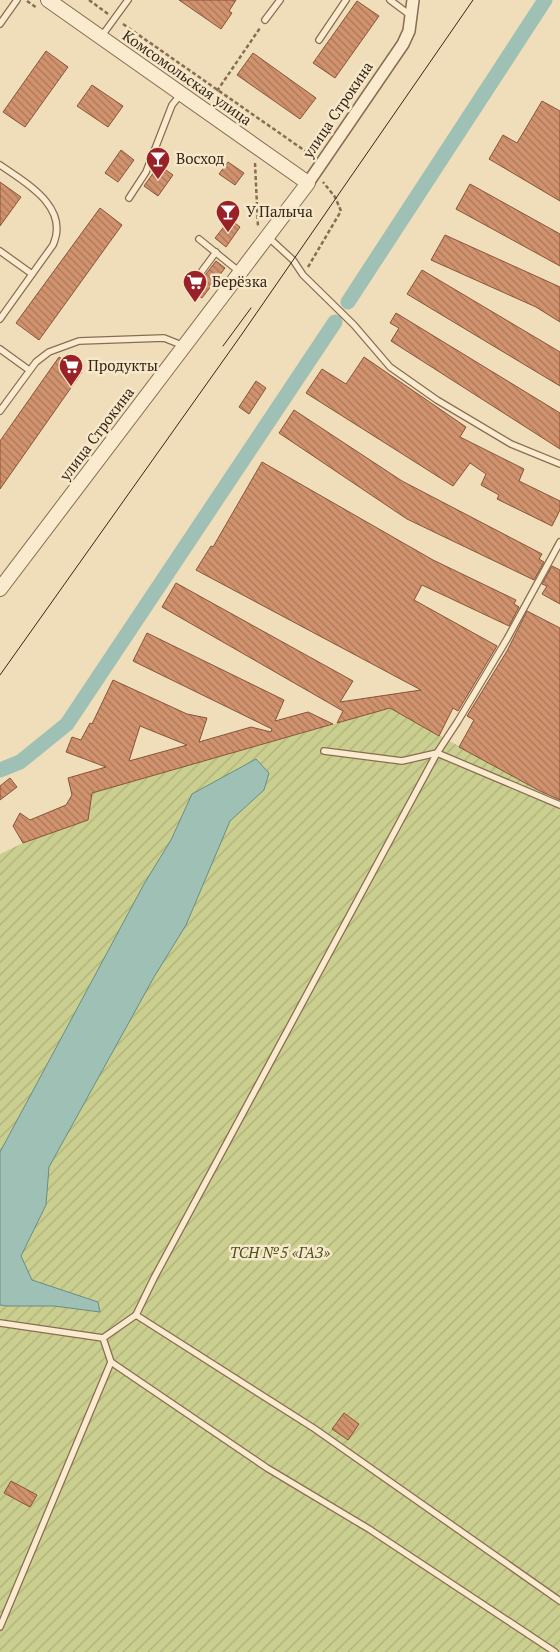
<svg xmlns="http://www.w3.org/2000/svg" width="560" height="1652" font-family="'PT Serif',serif">
  <style>
    .garden { fill: url(#garden-furrows) }
    .water { fill: #9fc0b5; stroke: #678e82 }
    .lines { fill: none; stroke-linecap: round; stroke-linejoin: round }
    .canal { stroke: #9fc0b5; stroke-width: 15 }
    .building { fill: url(#building-back-hatch); stroke: #885438; fill-rule: evenodd }
    .service-casing { stroke: #886d54; stroke-width: 8 }
    .minor-casing { stroke: #886d54; stroke-width: 14 }
    .tertiary-casing { stroke: #886d54; stroke-width: 16 }
    .path { stroke: #886d54; stroke-width: 2.5; stroke-dasharray: 4 2.5; stroke-linecap: butt }
    .service { stroke: #fbebce; stroke-width: 5.5 }
    .minor { stroke: #fbebce; stroke-width: 11 }
    .tertiary { stroke: #fbebce; stroke-width: 14 }
    .tram { stroke: #36261a; stroke-width: 1 }
    .labels { text-anchor: middle; stroke-width: 5; stroke-linejoin: round; paint-order: stroke }
    .street-label { font-size: 15px; fill: #36261a; stroke: #f7e8ca }
    .poi-label { font-size: 15px; fill: #36261a; stroke: #f7e8ca; text-anchor: start }
    .park-label { font-size: 15px; font-style: italic; fill: #49531f; stroke: #f7e8ca }
  </style>
  <defs>
    <pattern id="garden-furrows" width="10" height="10" patternUnits="userSpaceOnUse" patternTransform="scale(1.25)"><rect width="10" height="10" fill="#cace8e"/><path d="M-1 1l2-2M0 10L10 0M9 11l2-2" fill="none" stroke="#aeb17a"/></pattern>
    <pattern id="building-back-hatch" width="6" height="6" patternUnits="userSpaceOnUse" patternTransform="scale(1.25)"><rect width="6" height="6" fill="#d1926e"/><path d="M-1 5l2 2M0 0l6 6M5-1l2 2" fill="none" stroke="#aa775a"/></pattern>
  </defs>
  <rect width="100%" height="100%" fill="#f0deba"/>
  <polygon class="garden" points="390,708 560,802 560,1652 0,1652 0,854 23,843 87,820 92,793"/>
  <polygon class="water" points="256,759 269,773 264,790 230,821 186,925 154,977 49,1167 46,1205 21,1256 32,1280 98,1302 100,1312 54,1306 6,1306 0,1305 0,1152 144,884 171,840 192,794"/>
  <g class="lines">
    <g class="canal">
      <polyline points="348,302 545,0"/>
      <polyline points="0,770 20,762 67,724 335,322"/>
    </g>
  </g>
  <g class="building">
    <polygon points="179,0 236,0 229,11 232,13 221,29"/>
    <polygon points="357,1 379,16 335,78 313,63"/>
    <polygon points="46,51 68,67 25,127 3,112"/>
    <polygon points="253,53 316,98 300,119 237,75"/>
    <polygon points="92,85 123,106 108,127 77,106"/>
    <polygon points="542,101 560,111 560,201 489,159 503,135 517,143"/>
    <polygon points="121,150 134,160 118,182 105,173"/>
    <polygon points="228,162 244,173 235,185 219,174"/>
    <polygon points="159,165 173,175 158,196 144,186"/>
    <polygon points="0,182 21,197 0,226"/>
    <polygon points="470,184 560,234 560,266 456,209"/>
    <polygon points="100,208 122,225 39,340 16,323"/>
    <polygon points="230,219 240,227 226,247 215,238"/>
    <polygon points="445,235 560,287 560,322 536,307 431,260"/>
    <polygon points="216,261 225,268 202,298 193,291"/>
    <polygon points="422,270 560,352 560,386 407,294"/>
    <polygon points="396,313 560,413 560,449 391,341 399,328 390,323"/>
    <polygon points="59,357 82,372 0,489 0,441"/>
    <polygon points="364,357 466,427 460,437 524,469 519,481 560,501 560,510 552,526 497,499 499,495 481,485 486,474 470,463 453,486 306,393 322,369 346,384"/>
    <polygon points="256,381 266,388 249,414 239,407"/>
    <polygon points="294,410 402,481 542,554 539,559 544,562 534,580 407,519 279,433"/>
    <polygon points="262,462 433,560 516,600 514,604 519,607 509,626 422,585 414,600 497,646 458,711 453,708 439,736 390,708 337,723 343,711 162,607 176,583 353,681 340,702 421,690 196,570 211,546 213,547"/>
    <polygon points="552,566 560,570 560,604 542,594 547,586 542,584"/>
    <polygon points="527,611 560,628 560,800 540,791 459,747 474,720 467,716 507,651"/>
    <path d="M147,633L284,700L275,721L308,712L333,724L92,793L88,820L23,843L13,826L20,813L30,820L66,805L72,795L68,778L106,767L66,752L72,737L81,740L90,723L92,724L113,680L187,714L207,718L199,742L251,727L271,732L272,729L133,661ZM140,726L187,745L129,761Z"/>
    <polygon points="10,778 17,787 0,800 0,786"/>
    <polygon points="344,1413 359,1424 348,1440 332,1429"/>
    <polygon points="11,1481 37,1495 30,1507 4,1493"/>
  </g>
  <g class="lines">
    <defs>
      <g id="service">
        <polyline points="390,0 410,15"/>
        <polyline points="265,20 280,0"/>
        <polyline points="0,24 17,0"/>
        <polyline points="101,37 128,0"/>
        <polyline points="319,40 346,0"/>
        <path d="M0,165C26,183 70,207 53,245L0,319"/>
        <polyline points="129,198 146,172 172,105 181,94"/>
        <polyline points="268,237 293,260 303,275 354,325 390,367 437,400 511,444 560,464"/>
        <polyline points="199,239 241,273"/>
        <polyline points="0,251 32,274"/>
        <polyline points="202,271 216,252"/>
        <polyline points="0,349 29,370"/>
        <polyline points="0,411 36,362 49,352 79,341 164,338 184,346"/>
        <polyline points="324,751 402,761 437,753 560,805"/>
        <polyline points="136,1315 315,1429 560,1601"/>
        <polyline points="0,1323 103,1338"/>
        <polyline points="111,1362 267,1468 369,1529 555,1652"/>
        <polyline points="0,1627 111,1362 103,1338 136,1315 154,1278 437,753 458,721 507,639 560,542"/>
      </g>
      <polyline id="minor" points="308,183 403,44 409,31 413,0"/>
      <polyline id="tertiary" points="0,589 308,183 48,0"/>
    </defs>
    <use href="#service" class="service-casing"/>
    <use href="#minor" class="minor-casing"/>
    <use href="#tertiary" class="tertiary-casing"/>
    <g class="path">
      <polyline points="89,0 108,14"/>
      <polyline points="27,1 37,8"/>
      <polyline points="123,24 311,155"/>
      <polyline points="217,91 260,28"/>
      <polyline points="255,163 258,227"/>
      <polyline points="308,267 341,211 335,197 323,182"/>
    </g>
    <use href="#service" class="service"/>
    <use href="#minor" class="minor"/>
    <use href="#tertiary" class="tertiary"/>
    <g class="tram">
      <polyline points="223,346 251,308"/>
      <polyline points="0,675 242,334 473,0"/>
    </g>
  </g>
  <defs>
    <symbol id="bar-pin" viewBox="-11 -11 22 30"><path d="M0 17L-7.5 6A9.5 9.5 0 1 1 7.5 6Z" fill="#9a2127" stroke="#f7e8ca"/><path d="M-6-5H6L.8 .8V4.5H3.5V6h-7V4.5H-.8V.8Z" fill="#fff"/></symbol>
    <symbol id="supermarket-pin" viewBox="-11 -11 22 30"><path d="M0 17L-7.5 6A9.5 9.5 0 1 1 7.5 6Z" fill="#9a2127" stroke="#f7e8ca"/><path d="M-6-5.5h2.5l.6 2H6L4.5 2H-2.5L-4.4-4H-6ZM-1.5 3.2a1.3 1.3 0 1 0 .1 0ZM3 3.2a1.3 1.3 0 1 0 .1 0Z" fill="#fff"/></symbol>
  </defs>
  <g fill-rule="evenodd">
    <use href="#bar-pin" x="144" y="145" width="28" height="38"/>
    <use href="#bar-pin" x="214" y="198" width="28" height="38"/>
    <use href="#supermarket-pin" x="181" y="268" width="28" height="38"/>
    <use href="#supermarket-pin" x="57" y="352" width="28" height="38"/>
  </g>
  <g class="labels">
    <g class="street-label">
      <text transform="translate(187 78) rotate(35)" y="5">Комсомольская улица</text>
      <text transform="translate(338 110) rotate(-56)" y="5">улица Строкина</text>
      <text transform="translate(97 434) rotate(-53)" y="5">улица Строкина</text>
    </g>
    <g class="poi-label">
      <text x="176" y="164">Восход</text>
      <text x="246" y="217">У Палыча</text>
      <text x="212" y="287">Берёзка</text>
      <text x="88" y="371">Продукты</text>
    </g>
    <g class="park-label">
      <text x="280" y="1258">ТСН №5 «ГАЗ»</text>
    </g>
  </g>
</svg>
